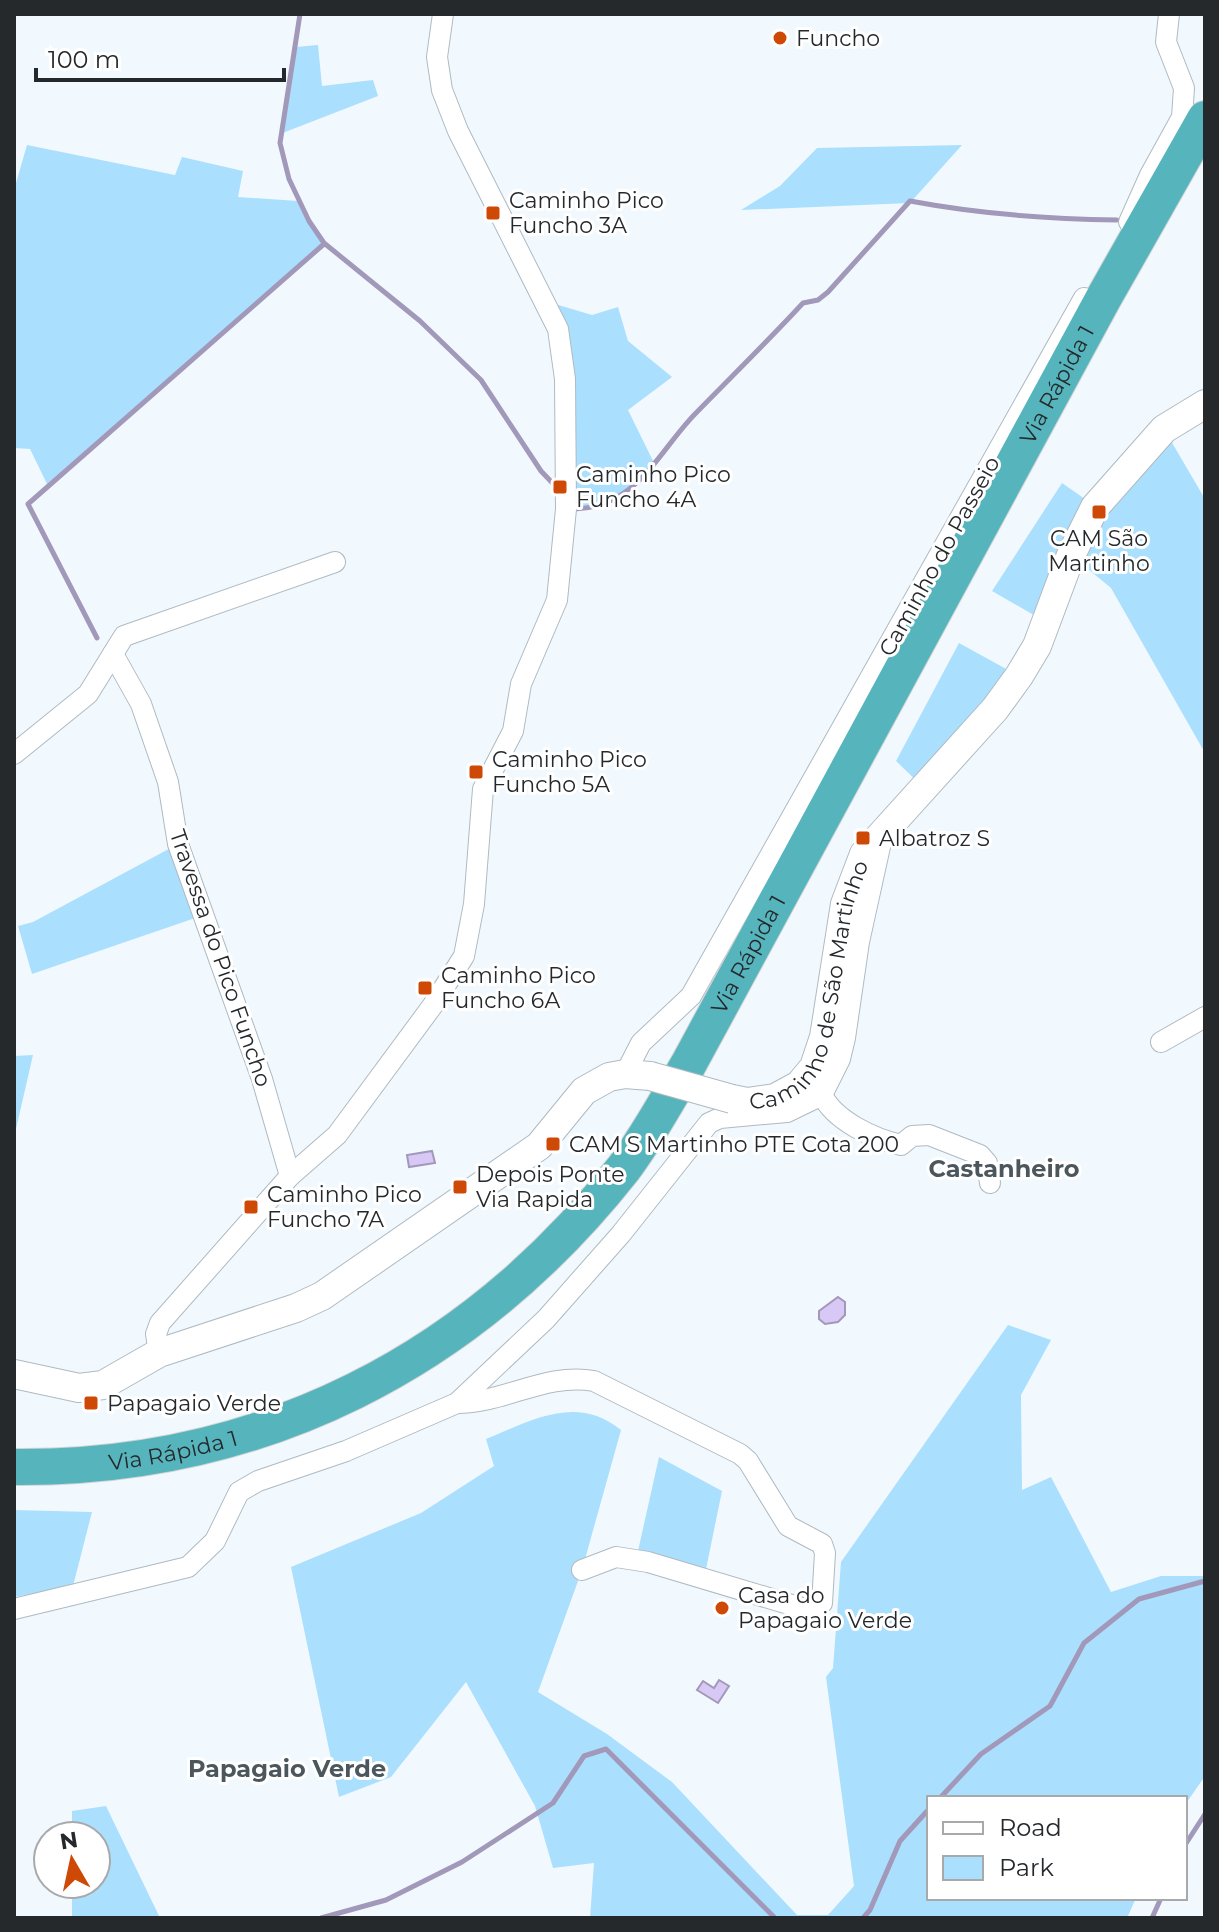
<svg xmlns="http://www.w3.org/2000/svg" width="1219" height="1932" font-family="Montserrat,sans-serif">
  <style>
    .green { fill: #abdffe }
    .water { fill: #d8c8f6; stroke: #a298b9; stroke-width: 2 }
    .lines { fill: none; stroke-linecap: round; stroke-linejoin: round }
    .stream { stroke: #a298b9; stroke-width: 5 }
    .street-casing { stroke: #aebac2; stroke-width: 22 }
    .secondary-casing { stroke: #aebac2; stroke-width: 30 }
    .highway-casing { stroke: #d3d4d5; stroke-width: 38 }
    .street { stroke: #fff; stroke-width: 20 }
    .secondary { stroke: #fff; stroke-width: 28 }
    .highway { stroke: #56b5bc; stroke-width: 36 }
    .secondary-bridge-casing { stroke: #aebac2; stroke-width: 30; stroke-linecap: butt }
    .secondary-bridge { stroke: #fff; stroke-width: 28 }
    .poi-dot { fill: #cf4906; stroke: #fff; stroke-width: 3 }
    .labels { text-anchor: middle; stroke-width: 6; stroke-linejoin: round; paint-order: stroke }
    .poi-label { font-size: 22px; fill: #25292c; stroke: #fff; text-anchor: start }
    .street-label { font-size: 22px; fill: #25292c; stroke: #fff }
    .neighbourhood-label { font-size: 24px; font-weight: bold; fill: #4c575d; stroke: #fff }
  </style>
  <rect width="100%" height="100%" fill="#f2f9fe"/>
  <g class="green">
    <polygon points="318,45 322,86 373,80 378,96 280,134 296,47"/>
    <polygon points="27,145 175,175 182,157 243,171 238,197 298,201 323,243 47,484 30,449 14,448 14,190"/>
    <polygon points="962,145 910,203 741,210 780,186 817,148"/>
    <polygon points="545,301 592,315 618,307 628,341 672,377 628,410 656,467 609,505 566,509 564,413"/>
    <polygon points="1164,429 1205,499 1205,753 1111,588 1071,555 1046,622 992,591 1062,483 1095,506"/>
    <polygon points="959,643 1019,676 924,788 896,761"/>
    <polygon points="178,844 204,915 32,974 18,926 33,922"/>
    <polygon points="33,1055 16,1129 14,1131 14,1056"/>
    <path d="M1008,1325L1051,1340L1021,1395L1022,1490L1051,1477L1111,1592L1161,1576H1205V1776L1185,1805V1798H929V1898H1136L1127,1918H590L594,1863L553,1868L535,1806L466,1682L391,1777L339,1797L291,1567L421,1513L494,1466L486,1439C532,1420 577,1394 621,1430L582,1570L538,1692L607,1734L672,1782L797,1915H828L854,1886L826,1677L833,1668L841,1562Z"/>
    <polygon points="659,1457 722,1491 704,1579 636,1560"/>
    <polygon points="14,1510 92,1512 73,1586 14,1597"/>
    <polygon points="106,1806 160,1918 72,1918 72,1884 96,1884 96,1836 72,1836 72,1811"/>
  </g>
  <g class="water">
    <polygon points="432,1151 435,1163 409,1167 407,1155"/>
    <polygon points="838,1297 845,1302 845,1315 838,1322 825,1324 819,1319 819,1311"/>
    <polygon points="719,1680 729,1686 718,1703 697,1690 703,1681 714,1688"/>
  </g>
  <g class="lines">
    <g class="stream">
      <polyline points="300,14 280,143 289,179 309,221 324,243 420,321 481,380 541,471 560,491"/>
      <path d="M575,509C637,507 658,452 695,414C731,377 768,341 803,303L818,300L828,292L910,201C979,214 1047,219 1117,220"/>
      <polyline points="97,638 28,504 324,244"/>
      <polyline points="940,1798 981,1754 1050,1706 1084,1643 1139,1599 1205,1581"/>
      <polyline points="1185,1845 1205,1814"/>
      <polyline points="321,1918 386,1900 462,1862 553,1803 584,1756 606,1749 775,1918"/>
      <polyline points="863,1918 870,1910 900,1841 929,1809"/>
      <polyline points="1152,1918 1161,1898"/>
    </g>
    <defs>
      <g id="street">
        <polyline points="1129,222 1150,175 1182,117 1184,88 1166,42 1169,14"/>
        <polyline points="113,654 141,704 168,782 178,844 262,1079 290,1176"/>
        <polyline points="14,754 88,694 124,636 335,562"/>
        <polyline points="1161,1042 1205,1017"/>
        <polyline points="625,1074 641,1043 691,996 1084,298"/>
        <path d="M822,1095C835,1121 874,1139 901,1145L912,1136L929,1135L980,1155L987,1163L990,1183"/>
        <polyline points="159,1353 156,1334 160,1323 290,1176 337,1135 433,1005 464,956 474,904 483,789 513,731 521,684 557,600 566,509 565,379 558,329 458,131 442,90 437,57 443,14"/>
        <path d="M457,1403C505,1403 546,1372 594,1381L740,1454L748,1461L788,1526L822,1544L825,1553L822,1603L812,1611L648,1562L616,1557L582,1570"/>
        <polyline points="14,1609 188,1567 215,1541 239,1492 258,1481 346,1451 457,1403 546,1319 621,1234 709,1123 720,1118 787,1112 822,1095 840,1059 845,1038 859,942 883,833"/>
      </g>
      <g id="secondary">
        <path id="s1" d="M732,1099L747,1102L775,1098L799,1085L814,1067L824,1037L845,904L864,854L995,709L1019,676L1037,646L1071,555L1095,507L1164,429L1205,404"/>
        <polyline points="14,1374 79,1388 103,1385 159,1353 296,1308 322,1296 539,1146 584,1091 609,1077 625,1074 650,1076"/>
      </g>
      <g id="highway">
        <path id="s2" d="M14,1467C262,1469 471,1362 624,1168C648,1136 668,1099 688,1065L1103,299L1205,119"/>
      </g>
    </defs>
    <use href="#street" class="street-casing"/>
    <use href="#secondary" class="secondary-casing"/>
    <use href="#highway" class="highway-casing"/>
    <use href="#street" class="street"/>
    <use href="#secondary" class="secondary"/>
    <use href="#highway" class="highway"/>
    <defs>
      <polyline id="secondary-bridge" points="650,1076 732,1099"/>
    </defs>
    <use href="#secondary-bridge" class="secondary-bridge-casing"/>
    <use href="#secondary-bridge" class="secondary-bridge"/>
  </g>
  <g class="poi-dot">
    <circle cx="780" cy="38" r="8"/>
    <rect x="485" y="205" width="16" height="16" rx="4"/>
    <rect x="552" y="479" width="16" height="16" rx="4"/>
    <rect x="1091" y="504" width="16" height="16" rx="4"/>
    <rect x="468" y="764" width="16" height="16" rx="4"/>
    <rect x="855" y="830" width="16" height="16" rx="4"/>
    <rect x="417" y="980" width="16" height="16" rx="4"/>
    <rect x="545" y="1136" width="16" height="16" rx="4"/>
    <rect x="452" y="1179" width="16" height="16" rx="4"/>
    <rect x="243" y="1199" width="16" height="16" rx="4"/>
    <rect x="83" y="1395" width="16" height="16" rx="4"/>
    <circle cx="722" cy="1608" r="8"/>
  </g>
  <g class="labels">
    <g class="poi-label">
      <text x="796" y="46">Funcho</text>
      <text x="509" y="208">Caminho Pico<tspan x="509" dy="25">Funcho 3A</tspan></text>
      <text x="576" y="482">Caminho Pico<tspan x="576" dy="25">Funcho 4A</tspan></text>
      <text x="1099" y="546" text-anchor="middle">CAM São<tspan x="1099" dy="25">Martinho</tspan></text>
      <text x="492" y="767">Caminho Pico<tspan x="492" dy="25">Funcho 5A</tspan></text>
      <text x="879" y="846">Albatroz S</text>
      <text x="441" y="983">Caminho Pico<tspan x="441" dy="25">Funcho 6A</tspan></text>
      <text x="569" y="1152">CAM S Martinho PTE Cota 200</text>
      <text x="476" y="1182">Depois Ponte<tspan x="476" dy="25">Via Rapida</tspan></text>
      <text x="267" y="1202">Caminho Pico<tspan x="267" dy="25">Funcho 7A</tspan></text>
      <text x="107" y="1411">Papagaio Verde</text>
      <text x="738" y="1603">Casa do<tspan x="738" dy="25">Papagaio Verde</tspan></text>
    </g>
    <g class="street-label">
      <text dy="8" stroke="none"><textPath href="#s2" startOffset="1600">Via Rápida 1</textPath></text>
      <text transform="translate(939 556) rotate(-61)" y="8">Caminho do Passeio</text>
      <text dy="8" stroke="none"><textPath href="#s2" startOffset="952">Via Rápida 1</textPath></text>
      <text transform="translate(221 958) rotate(71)" y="8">Travessa do Pico Funcho</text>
      <text dy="8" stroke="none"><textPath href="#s1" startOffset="162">Caminho de São Martinho</textPath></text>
      <text dy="8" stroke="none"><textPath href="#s2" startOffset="160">Via Rápida 1</textPath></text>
    </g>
    <g class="neighbourhood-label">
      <text x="1004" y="1177">Castanheiro</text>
      <text x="287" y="1777">Papagaio Verde</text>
    </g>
  </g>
  <rect width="1219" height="1932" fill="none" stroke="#25292c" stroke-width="32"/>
  <rect x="927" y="1796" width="260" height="104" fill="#ffffff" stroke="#a8a9ab" stroke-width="2"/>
  <rect x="943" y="1822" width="40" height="12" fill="#ffffff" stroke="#a8a9ab" stroke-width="2"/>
  <text x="999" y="1836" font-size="24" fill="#25292c">Road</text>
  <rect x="943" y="1856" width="40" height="24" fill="#abdffe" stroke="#a8a9ab" stroke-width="2"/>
  <text x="999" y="1876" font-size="24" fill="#25292c">Park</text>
  <g transform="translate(72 1860) rotate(351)"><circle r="38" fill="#ffffff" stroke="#a8a9ab" stroke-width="2"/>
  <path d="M0-6L14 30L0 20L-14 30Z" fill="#cf4906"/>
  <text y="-12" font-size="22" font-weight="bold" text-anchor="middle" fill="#25292c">N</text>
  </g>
  <path d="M36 68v12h248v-12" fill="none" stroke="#25292c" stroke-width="4"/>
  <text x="48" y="68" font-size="24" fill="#25292c" stroke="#ffffff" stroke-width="6" paint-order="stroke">100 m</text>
</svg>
